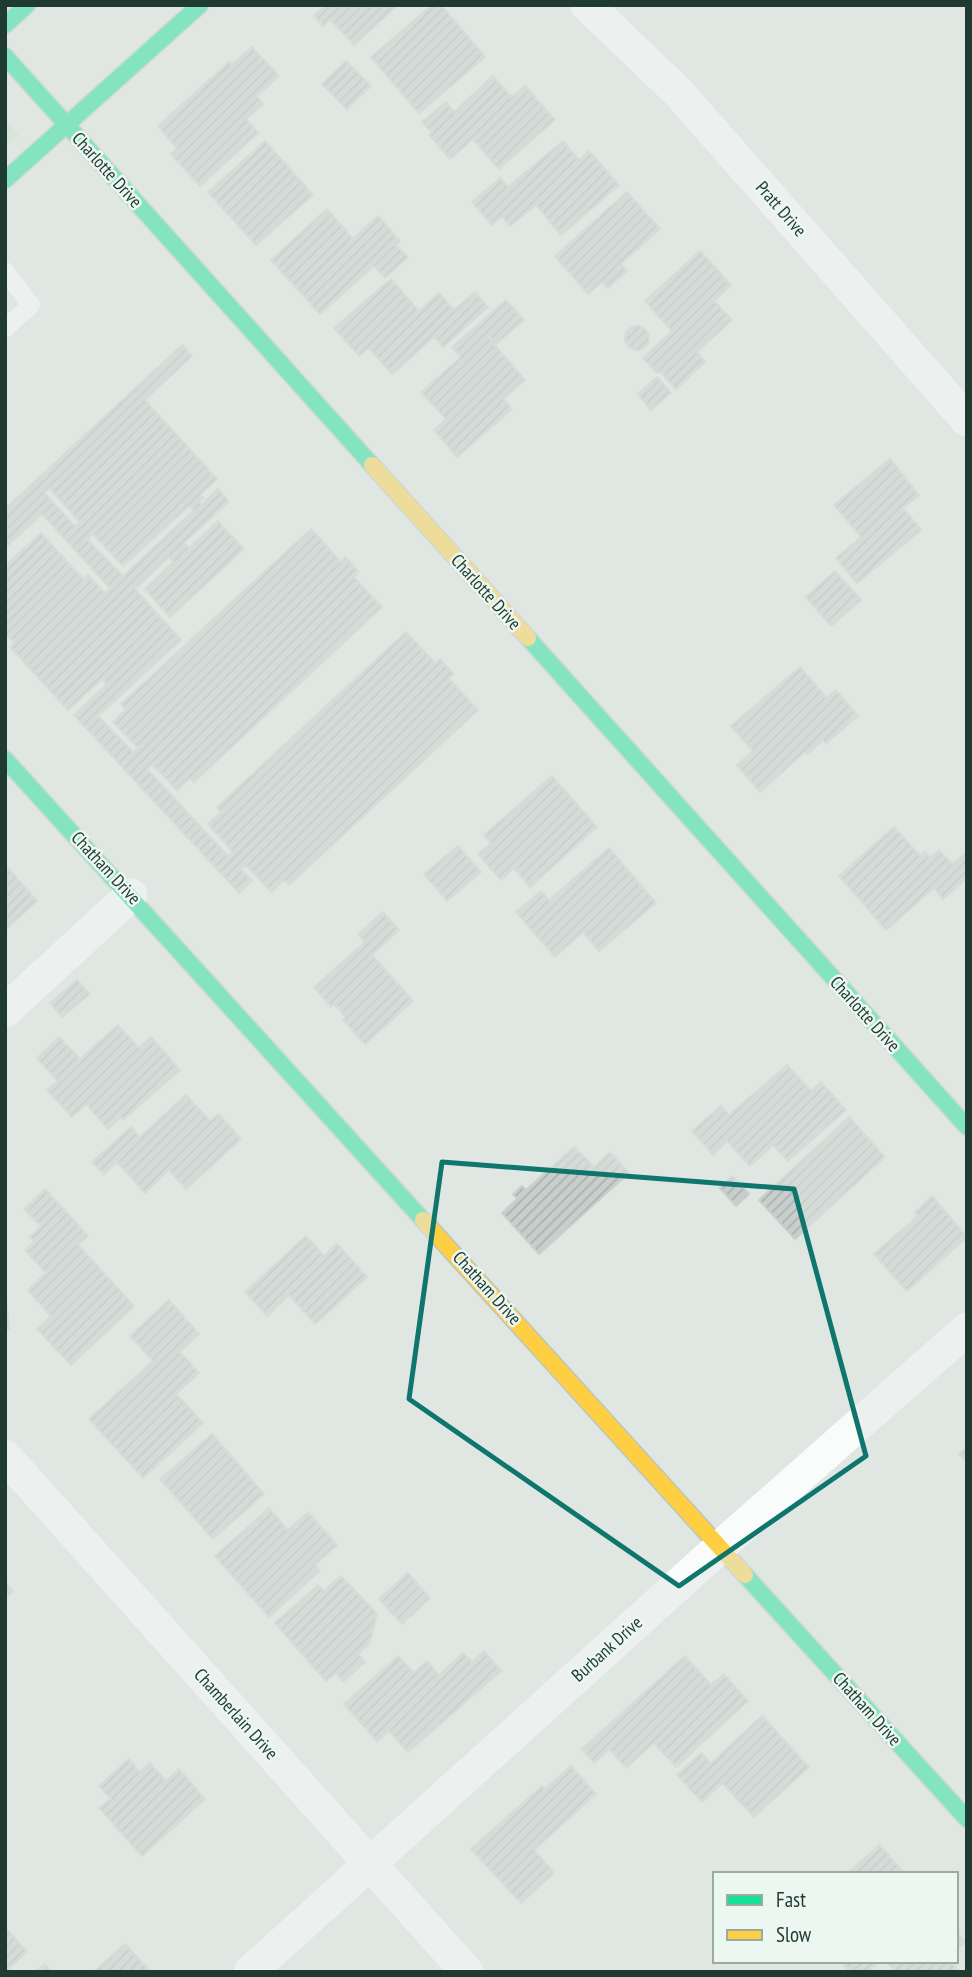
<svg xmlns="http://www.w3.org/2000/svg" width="972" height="1977" font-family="'PT Sans Narrow',sans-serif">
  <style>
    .grass { fill: url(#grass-tufts) }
    .building { fill: url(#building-hatch); stroke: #c9d0cc; stroke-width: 2; fill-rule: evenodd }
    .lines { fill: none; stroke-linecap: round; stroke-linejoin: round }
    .fast-casing { stroke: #bcc6c1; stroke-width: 19 }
    .slow-casing { stroke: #bcc6c1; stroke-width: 19 }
    .lane { stroke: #fafbfb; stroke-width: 18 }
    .street { stroke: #fafbfb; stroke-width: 33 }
    .fast { stroke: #16e098; stroke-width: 16 }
    .slow { stroke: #ffcf43; stroke-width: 16 }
    .marked { fill: none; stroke: #0f766e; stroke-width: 5; stroke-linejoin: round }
    .labels { text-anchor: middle; stroke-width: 5; stroke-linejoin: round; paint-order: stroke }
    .street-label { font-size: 18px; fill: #1e3a31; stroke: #edf7f1 }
  </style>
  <defs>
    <pattern id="grass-tufts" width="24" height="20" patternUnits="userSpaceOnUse" patternTransform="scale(1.75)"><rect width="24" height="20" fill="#c7e2ce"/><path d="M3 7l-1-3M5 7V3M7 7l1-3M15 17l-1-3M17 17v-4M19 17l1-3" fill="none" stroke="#aac3b1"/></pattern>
    <pattern id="building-hatch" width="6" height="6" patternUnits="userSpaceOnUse" patternTransform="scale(1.75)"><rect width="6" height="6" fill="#c7cecb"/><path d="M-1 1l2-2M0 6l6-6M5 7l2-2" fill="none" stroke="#aab2af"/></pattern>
  </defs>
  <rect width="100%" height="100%" fill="#e0e7e3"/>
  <polygon class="grass" points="5,120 19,135 5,147"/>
  <g class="building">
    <polygon points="326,5 398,5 354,45 330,19 323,26 314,16"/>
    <polygon points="432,5 441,5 485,57 419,113 371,57"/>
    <polygon points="252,47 279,76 257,96 263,104 246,119 258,133 200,186 171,154 177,148 158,126 229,62 231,65"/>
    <polygon points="346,61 371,86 347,109 322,84"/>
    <polygon points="493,76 512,97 525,86 555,120 499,169 473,139 450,159 429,135 432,133 422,122 446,102 454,112"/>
    <polygon points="265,141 313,195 256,245 208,192"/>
    <polygon points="563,141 579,160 589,151 619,185 561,235 536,205 510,226 502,216 492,225 472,202 500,178 508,187"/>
    <polygon points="627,192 660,229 621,264 627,271 608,288 602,282 588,294 555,256"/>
    <polygon points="327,209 353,239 378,216 400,241 396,245 408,257 385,278 374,266 320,314 271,260"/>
    <polygon points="700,251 731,285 714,301 732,320 697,352 705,362 676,389 660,371 657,373 643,358 672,331 645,301"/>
    <polygon points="391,279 419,311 439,293 454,310 475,292 488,307 443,347 434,337 392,374 369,348 359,356 334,328"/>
    <polygon points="506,300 524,320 496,344 488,334 486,335 525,380 503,399 512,409 457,457 434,430 446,419 421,392 461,357 452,347"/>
    <circle cx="637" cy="338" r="12"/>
    <path d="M182,345L192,356L145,400L217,479L200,495L203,498L199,501L202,504L218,489L229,501L184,543L189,548L218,521L244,549L170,617L145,589L173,562L169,557L135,589L181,640L98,716L133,752L138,748L113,722L126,709L121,704L311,529L341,562L345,557L359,572L354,577L382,607L194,782L190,778L177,790L152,764L147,769L228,856L233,852L208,824L221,812L217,807L406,632L435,663L440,659L454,674L449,679L478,710L289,885L284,880L271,892L246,865L241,870L252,881L239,893L74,715L107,684L102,679L68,710L10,647L14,643L5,633V566L41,533L83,579L88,575L105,593L110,588L42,514L5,548V509ZM49,488L80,522L75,526L44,493ZM189,506L194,510L123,576L87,539L93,534L123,566Z"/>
    <polygon points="657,377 671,393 651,410 638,394"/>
    <polygon points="890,459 919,495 903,508 921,530 857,583 836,558 861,537 834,505"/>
    <polygon points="835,571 861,600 831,626 806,597"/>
    <polygon points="800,667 827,698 836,690 858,716 826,744 823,741 807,754 805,752 760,792 737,765 753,751 731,726"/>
    <polygon points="552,776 597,827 530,887 514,868 501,880 478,854 491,843 484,835"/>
    <polygon points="894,827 920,856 925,852 930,858 939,850 952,864 967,852 967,878 943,899 934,888 886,930 839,876"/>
    <polygon points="458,846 481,872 447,901 424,874"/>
    <polygon points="609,848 656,903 599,951 583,932 555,957 516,912 541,891 549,900"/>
    <polygon points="5,865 37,901 5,930"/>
    <polygon points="383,912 399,930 372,955 413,1001 365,1044 343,1020 346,1017 334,1004 331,1007 314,987 365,942 358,934"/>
    <polygon points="77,980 90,994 62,1017 50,1003"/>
    <polygon points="118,1025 139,1048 151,1037 180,1070 123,1120 121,1117 108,1129 86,1104 72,1117 47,1090 58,1081 37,1058 59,1037 80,1059"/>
    <polygon points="787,1065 811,1091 821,1082 846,1110 788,1161 773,1145 750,1166 727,1141 713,1155 692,1131 721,1106 729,1115"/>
    <polygon points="186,1095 210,1121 219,1114 241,1139 186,1189 169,1170 145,1193 117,1162 104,1174 92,1162 131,1127 140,1137"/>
    <polygon points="849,1117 885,1157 795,1239 759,1200"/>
    <polygon points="574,1147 594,1167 610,1152 629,1173 539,1254 502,1213 517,1199 513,1194 522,1186 526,1190"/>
    <polygon points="732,1176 749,1194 736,1206 720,1188"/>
    <polygon points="45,1189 88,1236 78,1245 134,1306 71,1365 37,1329 51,1316 28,1290 46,1273 25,1250 34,1242 30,1237 41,1226 24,1209"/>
    <polygon points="932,1196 967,1237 907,1291 874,1254 918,1216 915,1212"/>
    <polygon points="306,1236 324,1256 337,1244 367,1277 315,1324 289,1295 267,1316 245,1292"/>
    <polygon points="5,1290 9,1329 5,1330"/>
    <polygon points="169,1300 199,1334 180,1352 199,1373 176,1394 203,1423 143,1478 89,1419 153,1361 130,1336"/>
    <polygon points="212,1434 264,1494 213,1539 160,1479"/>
    <polygon points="967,1447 967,1462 959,1454"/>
    <polygon points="269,1508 288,1530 308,1512 337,1545 315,1565 320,1571 269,1617 215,1556"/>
    <polygon points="408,1573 430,1598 402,1624 379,1599"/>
    <polygon points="341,1576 377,1614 370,1643 358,1654 365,1662 343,1682 336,1673 326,1681 275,1623 318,1585 324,1591"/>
    <polygon points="5,1582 13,1591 5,1598"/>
    <polygon points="484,1651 501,1671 408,1752 389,1731 377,1741 344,1704 398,1656 414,1673 427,1661 439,1675 463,1653 472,1662"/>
    <polygon points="685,1656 711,1685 724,1674 748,1701 676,1767 654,1743 626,1768 609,1749 594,1763 582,1749"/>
    <polygon points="762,1716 809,1767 754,1817 722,1783 702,1802 677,1775 701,1753 711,1763"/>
    <polygon points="129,1759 140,1772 150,1763 166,1781 179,1769 205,1799 142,1856 99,1808 111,1799 99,1786"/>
    <polygon points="571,1766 596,1794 534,1850 554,1873 521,1903 471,1849 542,1786 545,1789"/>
    <polygon points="880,1845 905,1874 846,1874"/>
    <polygon points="5,1927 27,1952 5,1972"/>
    <polygon points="956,1932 965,1942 956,1950"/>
    <polygon points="125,1944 151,1972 97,1972 96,1970"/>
    <polygon points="841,1961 880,1961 867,1972 850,1972"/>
    <polygon points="891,1961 951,1961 960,1972 896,1972 888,1963"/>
    <polygon points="45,1964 51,1972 36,1972"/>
  </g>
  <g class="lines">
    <defs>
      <g id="fast">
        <polyline points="5,25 27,5"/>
        <polyline points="5,56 372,465"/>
        <polyline points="5,180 200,5"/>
        <polyline points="528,638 967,1127"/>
        <polyline points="5,759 423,1220"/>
        <polyline points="745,1575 967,1819"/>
      </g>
      <g id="slow">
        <polyline points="372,465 528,638"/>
        <polyline points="423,1220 745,1575"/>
      </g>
    </defs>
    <use href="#fast" class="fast-casing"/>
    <use href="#slow" class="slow-casing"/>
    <polyline class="lane" points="5,271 31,305 5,329"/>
    <g class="street">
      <polyline points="587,5 678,92 967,420"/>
      <polyline points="5,1011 131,895"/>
      <polyline points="5,1456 467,1972"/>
      <polyline points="250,1972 720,1547 967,1329"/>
    </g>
    <use href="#fast" class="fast"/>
    <use href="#slow" class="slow"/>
  </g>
  <path d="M0 0H972V1977H0ZM442,1162L794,1189L866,1456L679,1586L409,1399Z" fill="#e0e7e3" fill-opacity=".55" fill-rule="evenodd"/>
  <path class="marked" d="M442,1162L794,1189L866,1456L679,1586L409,1399Z"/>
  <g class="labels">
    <g class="street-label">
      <text transform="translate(107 170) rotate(48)" y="6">Charlotte Drive</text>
      <text transform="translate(781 209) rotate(49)" y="6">Pratt Drive</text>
      <text transform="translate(486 592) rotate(48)" y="6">Charlotte Drive</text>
      <text transform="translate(106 868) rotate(47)" y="6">Chatham Drive</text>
      <text transform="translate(865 1014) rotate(48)" y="6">Charlotte Drive</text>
      <text transform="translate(487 1288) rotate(48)" y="6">Chatham Drive</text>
      <text transform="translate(607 1649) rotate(-42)" y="6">Burbank Drive</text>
      <text transform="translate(867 1709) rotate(48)" y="6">Chatham Drive</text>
      <text transform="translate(236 1714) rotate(48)" y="6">Chamberlain Drive</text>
    </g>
  </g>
  <rect width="972" height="1977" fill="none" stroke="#1e3a31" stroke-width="14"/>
  <rect x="713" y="1872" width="245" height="91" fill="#edf7f1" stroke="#9aaba4" stroke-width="2"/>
  <rect x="727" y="1895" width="35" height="10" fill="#16e098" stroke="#9aaba4" stroke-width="2"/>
  <text x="776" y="1907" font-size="21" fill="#1e3a31">Fast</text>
  <rect x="727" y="1930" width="35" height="10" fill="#ffcf43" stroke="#9aaba4" stroke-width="2"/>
  <text x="776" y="1942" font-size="21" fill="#1e3a31">Slow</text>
</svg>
